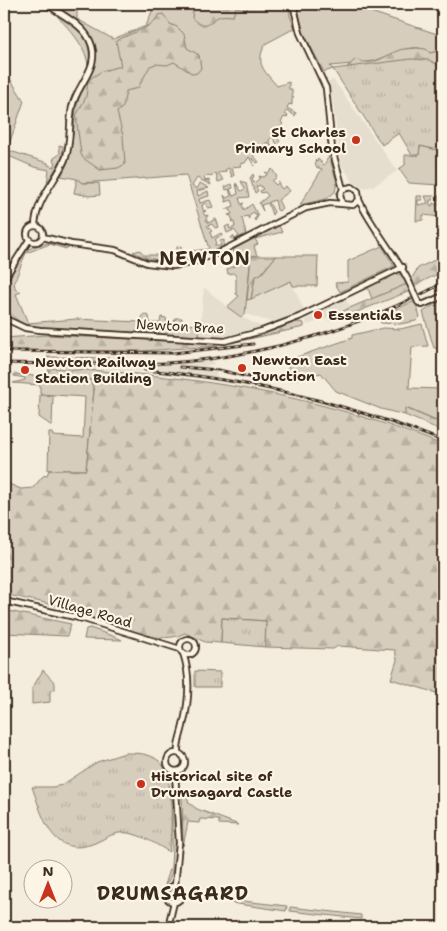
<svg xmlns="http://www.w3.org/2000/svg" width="447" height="931" font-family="'Shantell Sans',sans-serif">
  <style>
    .built { fill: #e5ddce }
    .green { fill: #d6cdbd; stroke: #887c6e }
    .forest { fill: url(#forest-firs); stroke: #887c6e }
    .park { fill: url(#park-tufts); stroke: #887c6e }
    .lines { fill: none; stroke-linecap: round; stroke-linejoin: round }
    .tertiary-casing { stroke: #3b2a1e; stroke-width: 8 }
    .tertiary { stroke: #fcf5e5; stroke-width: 4.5 }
    .rail-casing { stroke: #3b2a1e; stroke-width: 3 }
    .rail { stroke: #fcf5e5; stroke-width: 1; stroke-dasharray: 4; stroke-linecap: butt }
    .tertiary-bridge-casing { stroke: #3b2a1e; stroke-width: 8; stroke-linecap: butt }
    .tertiary-bridge { stroke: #fcf5e5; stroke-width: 4.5 }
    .poi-dot { fill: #c8321e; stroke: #fcf5e5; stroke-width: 2 }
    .labels { text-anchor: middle; stroke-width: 4.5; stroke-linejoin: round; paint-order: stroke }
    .poi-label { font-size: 14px; font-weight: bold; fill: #3b2a1e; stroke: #fcf5e5; text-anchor: start }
    .street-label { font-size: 14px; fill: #3b2a1e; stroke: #fcf5e5 }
    .district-label { font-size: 19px; font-weight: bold; letter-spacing: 1px; fill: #3b2a1e; stroke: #fcf5e5 }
  </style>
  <defs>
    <pattern id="forest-firs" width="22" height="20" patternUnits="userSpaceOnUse" patternTransform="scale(1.25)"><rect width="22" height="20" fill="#d6cdbd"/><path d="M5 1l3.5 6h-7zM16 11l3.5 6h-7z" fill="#b9b0a2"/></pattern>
    <pattern id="park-tufts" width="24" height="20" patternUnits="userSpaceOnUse" patternTransform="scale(1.25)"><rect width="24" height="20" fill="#d6cdbd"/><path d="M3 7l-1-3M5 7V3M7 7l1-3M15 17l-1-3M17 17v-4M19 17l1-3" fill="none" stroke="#b9b0a2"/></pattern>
  </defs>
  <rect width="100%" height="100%" fill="#f4eddd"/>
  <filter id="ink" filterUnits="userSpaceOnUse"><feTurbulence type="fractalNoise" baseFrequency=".02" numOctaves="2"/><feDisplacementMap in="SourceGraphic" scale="10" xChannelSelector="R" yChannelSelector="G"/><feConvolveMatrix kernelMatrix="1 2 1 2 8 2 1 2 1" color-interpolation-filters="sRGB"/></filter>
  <g filter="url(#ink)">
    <g class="built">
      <polygon points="333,79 397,171 374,186 363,188 353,182 341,164 332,96 328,83"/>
      <polygon points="291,281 304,310 274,323 245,314 247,300"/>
      <polygon points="204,287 234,313 261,327 219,338 199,336"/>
      <polygon points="344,298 351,307 336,316 307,325 306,320"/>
      <polygon points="211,358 214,364 200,367 217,368 216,380 158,372 59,368 58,363 167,362"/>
    </g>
    <g class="green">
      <path d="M53,4H77V19L113,39L146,26L155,4H289L290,16L295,28L265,44C255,65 264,70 277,86L289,82V89H292V96L294,98H292V105L289,104L287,108L296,113L295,116L287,110L285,114L288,116L286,118L284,117L281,122L283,124L278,129L282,137L276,131L274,135L280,141L277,144L272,137L269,140L273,149L267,142L264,145L269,153L268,154L263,146L259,154L257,152L253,155L259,162L257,163L252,158L254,166L249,157L245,163L240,164L241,166L232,167L234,176L232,177L229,168L225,170L226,172L218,173L224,180L218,182L216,173L210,177L209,175L204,177L205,181L209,180L211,185L197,178L192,186L197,189L200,183L209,188L197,191L198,196L208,191L209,196L199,199L200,203L210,200L213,207L208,208L206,203L202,205L203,210L206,211L203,212L205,216L208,215L206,219L208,223L216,219L219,227L215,228L212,224L207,226L212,231L210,232L212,238L221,233L222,236L216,238L215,246H221L220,241L224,240V245L220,249C187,260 166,268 133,252L140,250L144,255H177V247L181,246L182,257L191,256V251L209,249L186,175L82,183L77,179L61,176C77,149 70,124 80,95C84,84 93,76 95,65C97,56 97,47 93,39C86,23 66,14 53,4Z"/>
      <path d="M297,4H347L443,36V50L430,53C411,38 387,60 368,62C356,64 342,65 330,66L333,69L324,72L303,32Z"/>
      <path d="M57,16C79,30 94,38 88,68C88,48 70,30 57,16Z"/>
      <polygon points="4,69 24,101 7,150 48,163 48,165 54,167 56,162 53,161 54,158 60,154 59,145 63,146 62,158 47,183 49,170 34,167 4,154"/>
      <polygon points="420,146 438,150 439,185 409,183 399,169 405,165 405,155 419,155"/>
      <polygon points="329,156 337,182 335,192 326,199 300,205 322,169 316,167 315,160 317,162 318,159 324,165"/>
      <polygon points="272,169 277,177 272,181 276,185 279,182 279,185 282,189 286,186 290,191 278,200 282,208 279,211 277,210 275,200 269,202 274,212 272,215 268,203 261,205 263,211 259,203 268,196 265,192 261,193 260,191 263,189 260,185 256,187 258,191 255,193 250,178 253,174 254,177 252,178 254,183 260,178 259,176 263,177 267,175 265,172 268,173"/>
      <polygon points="241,181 246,183 249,197 239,198 241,204 244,203 242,205 244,210 252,204 258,216 255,221 254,219 257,217 254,212 249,215 249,219 247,216 242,218 246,234 234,240 231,238 233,236 235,239 239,236 234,230 227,233 225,227 229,225 230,229 235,227 234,222 231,223 233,221 231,216 228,215 232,214 230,209 226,209 234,206 232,200 226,202 224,195 226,198 231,196 229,189 226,190 225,187 232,184 233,188 230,189 233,196 238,194 236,183 241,191 245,189"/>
      <polygon points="417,196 422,196 422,200 418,200 418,205 428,203 425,196 434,196 433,200 430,200 430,205 432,206 433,203 437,205 440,203 437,196 443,196 441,202 443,215 441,217 423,215 423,220 416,221"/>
      <polygon points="278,224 282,232 255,239 258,244 254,246 257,256 251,256 245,314 241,317 227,307 239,296 236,294 236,276 233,273 228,274 227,269 239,264 233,250"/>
      <path d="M47,243L67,247L66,249L50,244L26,253C21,263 19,273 14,282L15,288L21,292L16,294L28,323L76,319L140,322L144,314L149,316L150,323H160L161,317L166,318L167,324H173L176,318H182L181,324L200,325L199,336L36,327C1,321 0,295 14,268C17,262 20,256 25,252C30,247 40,245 47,243Z"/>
      <polygon points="382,246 394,266 340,292 335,283 348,282 348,261"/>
      <polygon points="276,256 318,256 317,286 293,286 291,281 251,299 255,277 262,273"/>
      <polygon points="394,273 402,275 407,284 372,299 367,286"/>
      <polygon points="443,299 443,348 434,348 423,312"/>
      <polygon points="415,301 420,317 416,321 400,324 381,323 379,316"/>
      <polygon points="422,324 428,346 412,347 409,388 443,389 443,424 406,408 405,415 381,409 336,391 321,373 292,380 285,378 290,361 294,358 352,338 352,335 383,328 400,329"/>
      <polygon points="4,370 10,372 7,381 6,420 9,424 8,451 4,458"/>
      <polygon points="48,373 48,376 91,380 94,391 86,470 48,470 49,433 52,433 53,436 83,438 85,397 40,394 40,385 13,383 25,380 25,378 14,376 14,374 35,376 36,374 43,376"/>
      <polygon points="40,395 53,396 52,426 39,417"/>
      <polygon points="90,628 118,638 122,640 84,639 86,629"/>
      <path d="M172,778L175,786C176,809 180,871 165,885L171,866L172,848Z"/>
      <polygon points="239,896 242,901 287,906 286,911 231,903 230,900"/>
      <polygon points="290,907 361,915 361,919 290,911"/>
    </g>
    <g class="forest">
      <path d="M209,4H251L246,10L236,7L233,16C230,16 224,15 221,16C209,19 207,34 192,18L193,8L206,7Z"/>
      <path d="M163,14L170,24L177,27L184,34L187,48L199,55L201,68L197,73L193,74L174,62L167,65L156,64L150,66L138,88L126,91L123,107L117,112L123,136L125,164L118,168L100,170L83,158L81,154L76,116L86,97L88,80L102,71L121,66L116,41C131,32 149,31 159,15Z"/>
      <path d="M417,48L426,49L430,53L443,50V145L441,75L433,71L345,69L356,59C372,68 384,56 397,51C403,48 411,49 417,48Z"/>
      <polygon points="251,256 276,256 262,273 255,277 251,299 247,300"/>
      <polygon points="443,256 443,271 414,286 412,278 418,268"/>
      <polygon points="407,284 410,291 339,319 329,320 347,309"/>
      <polygon points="298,322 304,323 304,327 231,343 233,341 286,323"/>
      <polygon points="46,335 212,343 216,346 142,351 4,350 4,338"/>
      <polygon points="47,357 114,358 113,362 47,362"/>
      <path d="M49,368C188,374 313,393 443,445V695L391,679L397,660L395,650L338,646L333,649L265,647L266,621L222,618L221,643L205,642L185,633C155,649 103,619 71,610C49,603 26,599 4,594V482L21,489L33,488L43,476L47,475L49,470H86L94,391L91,380H60L48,376Z"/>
      <polygon points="405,408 443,424 443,431 405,415"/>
      <polygon points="4,610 71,624 67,636 4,633"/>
      <polygon points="185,790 189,803 197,809 239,825 219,824 219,820 200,819 199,823 188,822 183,846 182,791"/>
    </g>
    <g class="park">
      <polygon points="411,59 429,60 440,66 443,146 438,150 420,146 419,155 412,155 399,133 382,145 333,69"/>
      <polygon points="77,179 82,183 99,183 100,195 89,196 74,193"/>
      <polygon points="222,618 266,621 265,647 221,643"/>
      <polygon points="43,670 55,683 55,689 50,691 50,702 32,704 32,689"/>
      <polygon points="195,671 220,672 220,687 195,687"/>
      <path d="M125,753C137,753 150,753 159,761C175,773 172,833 169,852C158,845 142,835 128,833C115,831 106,838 95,843C52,860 43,817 32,787H53L62,785L97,762Z"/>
    </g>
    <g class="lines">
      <defs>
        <g id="tertiary">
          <polyline points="293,4 300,33 326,88 332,149 343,189"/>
          <path d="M359,200C373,230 396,254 410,284"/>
          <circle cx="35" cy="234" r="8"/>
          <path d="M35,226C36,198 57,181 66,157C71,141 69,123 72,107C77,84 102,66 90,41C83,24 61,15 47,4"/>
          <polyline points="43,237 71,244 115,250 147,263 173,266 190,263 218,253 306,208 330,203 353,205 359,200 358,191 352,187 343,189 340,195 342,203"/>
          <polyline points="4,282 8,273 29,240"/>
          <polyline points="418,302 422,305 443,296"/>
          <polyline points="4,313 4,314"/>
          <polyline points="4,318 25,328 40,330 225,341 262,331 299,317 403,267"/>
          <polyline points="4,601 84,619 180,649"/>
          <circle cx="188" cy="647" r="8"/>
          <path d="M178,752C177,744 181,735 183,726C189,702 191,676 183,653"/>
          <circle cx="176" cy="762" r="9"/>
          <circle cx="174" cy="894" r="8"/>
          <polyline points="175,886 179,843 175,771"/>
          <polyline points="168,927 174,902"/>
        </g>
      </defs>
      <use href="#tertiary" class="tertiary-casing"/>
      <use href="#tertiary" class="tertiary"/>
      <defs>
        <g id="rail">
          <polyline points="4,351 173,353 253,344"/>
          <path d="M4,363C58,364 113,366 167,363C263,357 359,328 443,283"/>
          <polyline points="180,367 219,370 261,380"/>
          <path d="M145,370C248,379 348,404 443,441"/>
        </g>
      </defs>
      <use href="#rail" class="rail-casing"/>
      <use href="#rail" class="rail"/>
      <defs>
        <polyline id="tertiary-bridge" points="410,284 418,302"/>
      </defs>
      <use href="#tertiary-bridge" class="tertiary-bridge-casing"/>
      <use href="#tertiary-bridge" class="tertiary-bridge"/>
    </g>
  </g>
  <g class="poi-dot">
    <circle cx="356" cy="140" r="5"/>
    <circle cx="318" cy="315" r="5"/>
    <circle cx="242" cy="368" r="5"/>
    <circle cx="25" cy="370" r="5"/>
    <circle cx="141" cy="784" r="5"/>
  </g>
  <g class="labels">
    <g class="poi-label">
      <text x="346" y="137" text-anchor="end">St Charles<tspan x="346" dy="16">Primary School</tspan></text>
      <text x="328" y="320">Essentials</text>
      <text x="252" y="365">Newton East<tspan x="252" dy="16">Junction</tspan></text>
      <text x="35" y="367">Newton Railway<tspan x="35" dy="16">Station Building</tspan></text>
      <text x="151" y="781">Historical site of<tspan x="151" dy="16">Drumsagard Castle</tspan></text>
    </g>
    <g class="street-label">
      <text transform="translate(180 326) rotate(3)" y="5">Newton Brae</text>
      <text transform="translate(90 611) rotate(16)" y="5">Village Road</text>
    </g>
    <g class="district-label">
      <text x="205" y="265">NEWTON</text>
      <text x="173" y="900">DRUMSAGARD</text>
    </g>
  </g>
  <rect width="447" height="931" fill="none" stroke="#fcf5e5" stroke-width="20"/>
  <rect x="10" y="10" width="427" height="911" fill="none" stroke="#3b2a1e" stroke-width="2" filter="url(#ink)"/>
  <g transform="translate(48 884)"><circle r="24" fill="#fcf5e5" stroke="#afa495"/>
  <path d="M0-4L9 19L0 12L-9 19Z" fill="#c8321e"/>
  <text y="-8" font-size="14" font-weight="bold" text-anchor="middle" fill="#3b2a1e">N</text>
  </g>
</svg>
